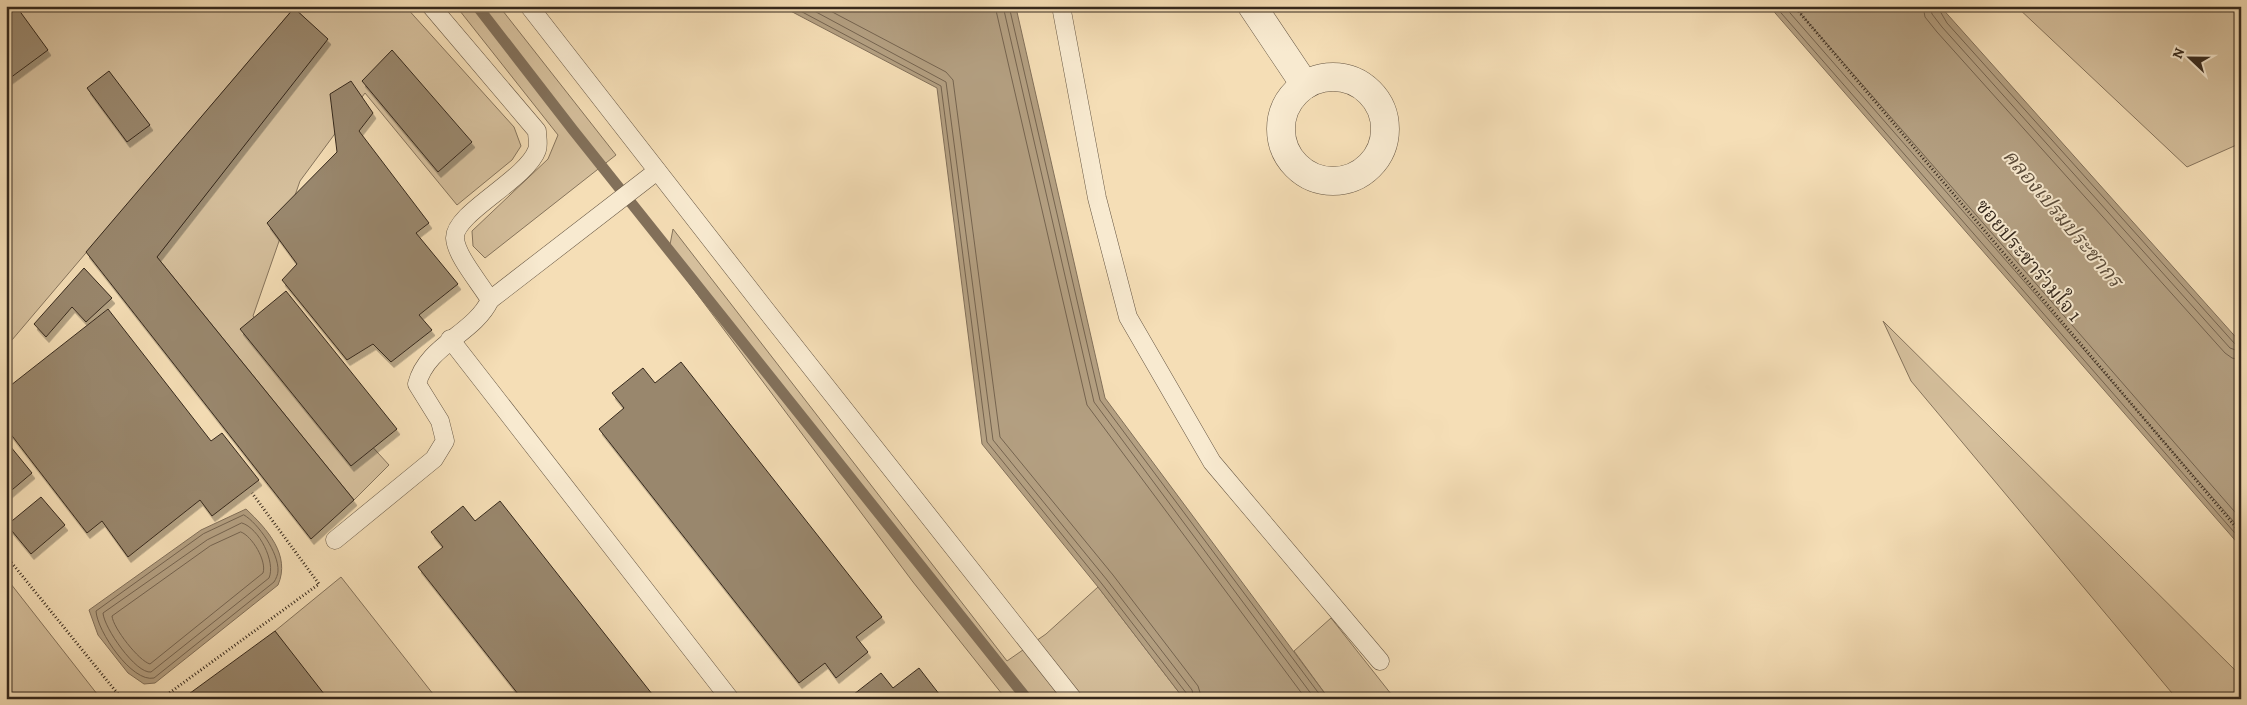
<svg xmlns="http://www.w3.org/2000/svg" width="2247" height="705" font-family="Alegreya,'Noto Serif Thai',serif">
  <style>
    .green { fill: #d5bf9c; stroke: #86745c }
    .water { fill: #b4a082; stroke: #82705a }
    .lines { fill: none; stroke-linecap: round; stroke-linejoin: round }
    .shore { stroke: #756450; stroke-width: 1 }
    .stream { stroke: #82705a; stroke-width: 11 }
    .building { fill: #99876d; stroke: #36291d; filter: url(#shadow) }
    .lane-casing { stroke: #665643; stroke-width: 19 }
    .street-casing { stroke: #665643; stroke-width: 29 }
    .path { stroke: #36291d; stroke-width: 3; stroke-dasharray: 1 2.5; stroke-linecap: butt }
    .lane { stroke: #f8ead0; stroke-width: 18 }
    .street { stroke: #f8ead0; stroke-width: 28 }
    .labels { text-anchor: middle; stroke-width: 4; stroke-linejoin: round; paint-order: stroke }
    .street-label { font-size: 20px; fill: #36291d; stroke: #f8ead0 }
    .water-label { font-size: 21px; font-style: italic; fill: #5c4d3b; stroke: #f8ead0 }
  </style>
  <defs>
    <filter id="shadow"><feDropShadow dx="3" dy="5.5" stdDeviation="0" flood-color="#0004"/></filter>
  </defs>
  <rect width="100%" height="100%" fill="#f5deb6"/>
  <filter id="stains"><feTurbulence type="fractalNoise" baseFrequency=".004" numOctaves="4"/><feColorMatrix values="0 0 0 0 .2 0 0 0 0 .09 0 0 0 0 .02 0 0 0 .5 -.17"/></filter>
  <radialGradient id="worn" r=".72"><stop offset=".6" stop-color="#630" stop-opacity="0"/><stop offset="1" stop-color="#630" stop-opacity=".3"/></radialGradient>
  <g class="green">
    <polygon points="6,6 405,6 514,127 521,146 512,160 457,205 365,93 300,181 253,316 389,465 354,500 157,257 327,39 294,8 6,347"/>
    <polygon points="456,6 499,6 616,155 485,258 473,246 472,231 548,159 558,135"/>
    <polygon points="2016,6 2241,6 2241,143 2187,167"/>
    <polygon points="673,229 1007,661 1046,634 1098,587 1184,699 1006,699 913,582 668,255"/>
    <polygon points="1883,321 2241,676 2241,699 2177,699 1911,381"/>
    <polygon points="341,577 437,699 322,699 275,631"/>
    <polygon points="6,579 7,579 101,699 6,699"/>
    <polygon points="1331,618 1395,699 1329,699 1294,651"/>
  </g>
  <g class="water">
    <polygon points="781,6 1013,6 1017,12 1105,398 1329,699 1184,699 1098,587 982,444 937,88"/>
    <polygon points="1769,6 1940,6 2241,343 2241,547"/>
    <path d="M246,509C267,529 291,555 278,585L155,683L144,684L128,673L98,635L89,610L201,530Z"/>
  </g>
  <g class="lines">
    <g class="shore">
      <polyline points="791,6 941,86 987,442 1102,584 1187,694 1188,699"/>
      <polyline points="805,6 946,82 993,440 1107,580 1192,690 1194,699"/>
      <polyline points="821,6 946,72 953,80 1000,437 1113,575 1198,686 1202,699"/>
      <polyline points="995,6 1087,405 1306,699"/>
      <polyline points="1003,6 1094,402 1315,699"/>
      <polyline points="1009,6 1100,400 1323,699"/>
      <polyline points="1775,6 2241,540"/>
      <polyline points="1784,6 2241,530"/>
      <polyline points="1794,6 2241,519"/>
      <polyline points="1923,6 1925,17 1937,32 2225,353 2232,358 2241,360"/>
      <polyline points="1930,6 1932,14 1942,27 2230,348 2241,352"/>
      <polyline points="1937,6 1947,23 2235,344 2241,346"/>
      <path d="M244,515C258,523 279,553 278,571C278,574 276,579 274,582L154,678C132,683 97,631 96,611L203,534Z"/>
      <path d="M242,523C259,528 276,562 269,578L151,672C136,674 104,628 103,613L207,540Z"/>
      <path d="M241,532C252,536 267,561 263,573L150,664C139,661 113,628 112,616L210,546Z"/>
    </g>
    <polyline class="stream" points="477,6 573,130 1027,699"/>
  </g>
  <g class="building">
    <polygon points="6,6 16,6 48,50 6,81"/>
    <polygon points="294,8 328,39 157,257 354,500 311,539 86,252"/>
    <polygon points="392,50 472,142 438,172 362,81"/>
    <polygon points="109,71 150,125 127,142 87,88"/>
    <polygon points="351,81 373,113 359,131 429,223 416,233 458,284 419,315 432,330 391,362 373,344 347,360 282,280 297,264 267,223 337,152 330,94"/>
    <polygon points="84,268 112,298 86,322 72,307 46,337 34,324"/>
    <polygon points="286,291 397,429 351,466 240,329"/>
    <polygon points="108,309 211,441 222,433 259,480 212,516 200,500 128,557 102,521 87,533 6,428 6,389"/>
    <polygon points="681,362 882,617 856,637 868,652 836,678 825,663 799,683 599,429 624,408 612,393 643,368 655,383"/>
    <polygon points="6,441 32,473 6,495"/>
    <polygon points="41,497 65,525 31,554 7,525"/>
    <polygon points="500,501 656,699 522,699 418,567 443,547 431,532 463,506 475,521"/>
    <polygon points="275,631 328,699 182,699"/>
    <polygon points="919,668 943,699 849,698 881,673 893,688"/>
  </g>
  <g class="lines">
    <defs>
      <g id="lane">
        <polyline points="529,6 765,309 1073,699"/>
        <polyline points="1061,6 1097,198 1128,317 1212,462 1380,661"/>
        <polyline points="490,300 657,171"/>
        <polyline points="450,339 730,699"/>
        <path d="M335,540L434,459L445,441L440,421L417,384C427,345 474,334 490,300C480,283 456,256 455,238C454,213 526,180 537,150C539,145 537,136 537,131L431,6"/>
      </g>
      <g id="street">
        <polyline points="1252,6 1305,85"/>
        <circle cx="1333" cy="129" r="52"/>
      </g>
    </defs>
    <use href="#lane" class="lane-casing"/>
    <use href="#street" class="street-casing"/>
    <g class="path">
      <polyline points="1794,6 2241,533"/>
      <polyline points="6,566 11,562 122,699"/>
      <polyline points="161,699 319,584 252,493"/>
    </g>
    <use href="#lane" class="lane"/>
    <use href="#street" class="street"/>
  </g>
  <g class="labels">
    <g class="street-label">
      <text transform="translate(2029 260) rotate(50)" y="7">ซอยประชาร่วมใจ 1</text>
    </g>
    <g class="water-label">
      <text transform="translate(2063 218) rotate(50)" y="7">คลองเปรมประชากร</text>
    </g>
  </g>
  <rect width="2247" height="705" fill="none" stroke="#f5deb6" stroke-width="25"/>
  <rect x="8" y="8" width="2232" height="690" fill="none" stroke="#36291d" stroke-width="2.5"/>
  <rect x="12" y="12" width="2222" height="680" fill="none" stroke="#36291d"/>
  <g transform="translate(2190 58) rotate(292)" stroke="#f8ead0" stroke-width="4" paint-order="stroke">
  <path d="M0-4L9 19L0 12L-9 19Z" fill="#36291d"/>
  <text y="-8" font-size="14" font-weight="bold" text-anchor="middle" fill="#36291d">N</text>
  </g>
  <rect width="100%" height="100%" filter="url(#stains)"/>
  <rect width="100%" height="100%" fill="url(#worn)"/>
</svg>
